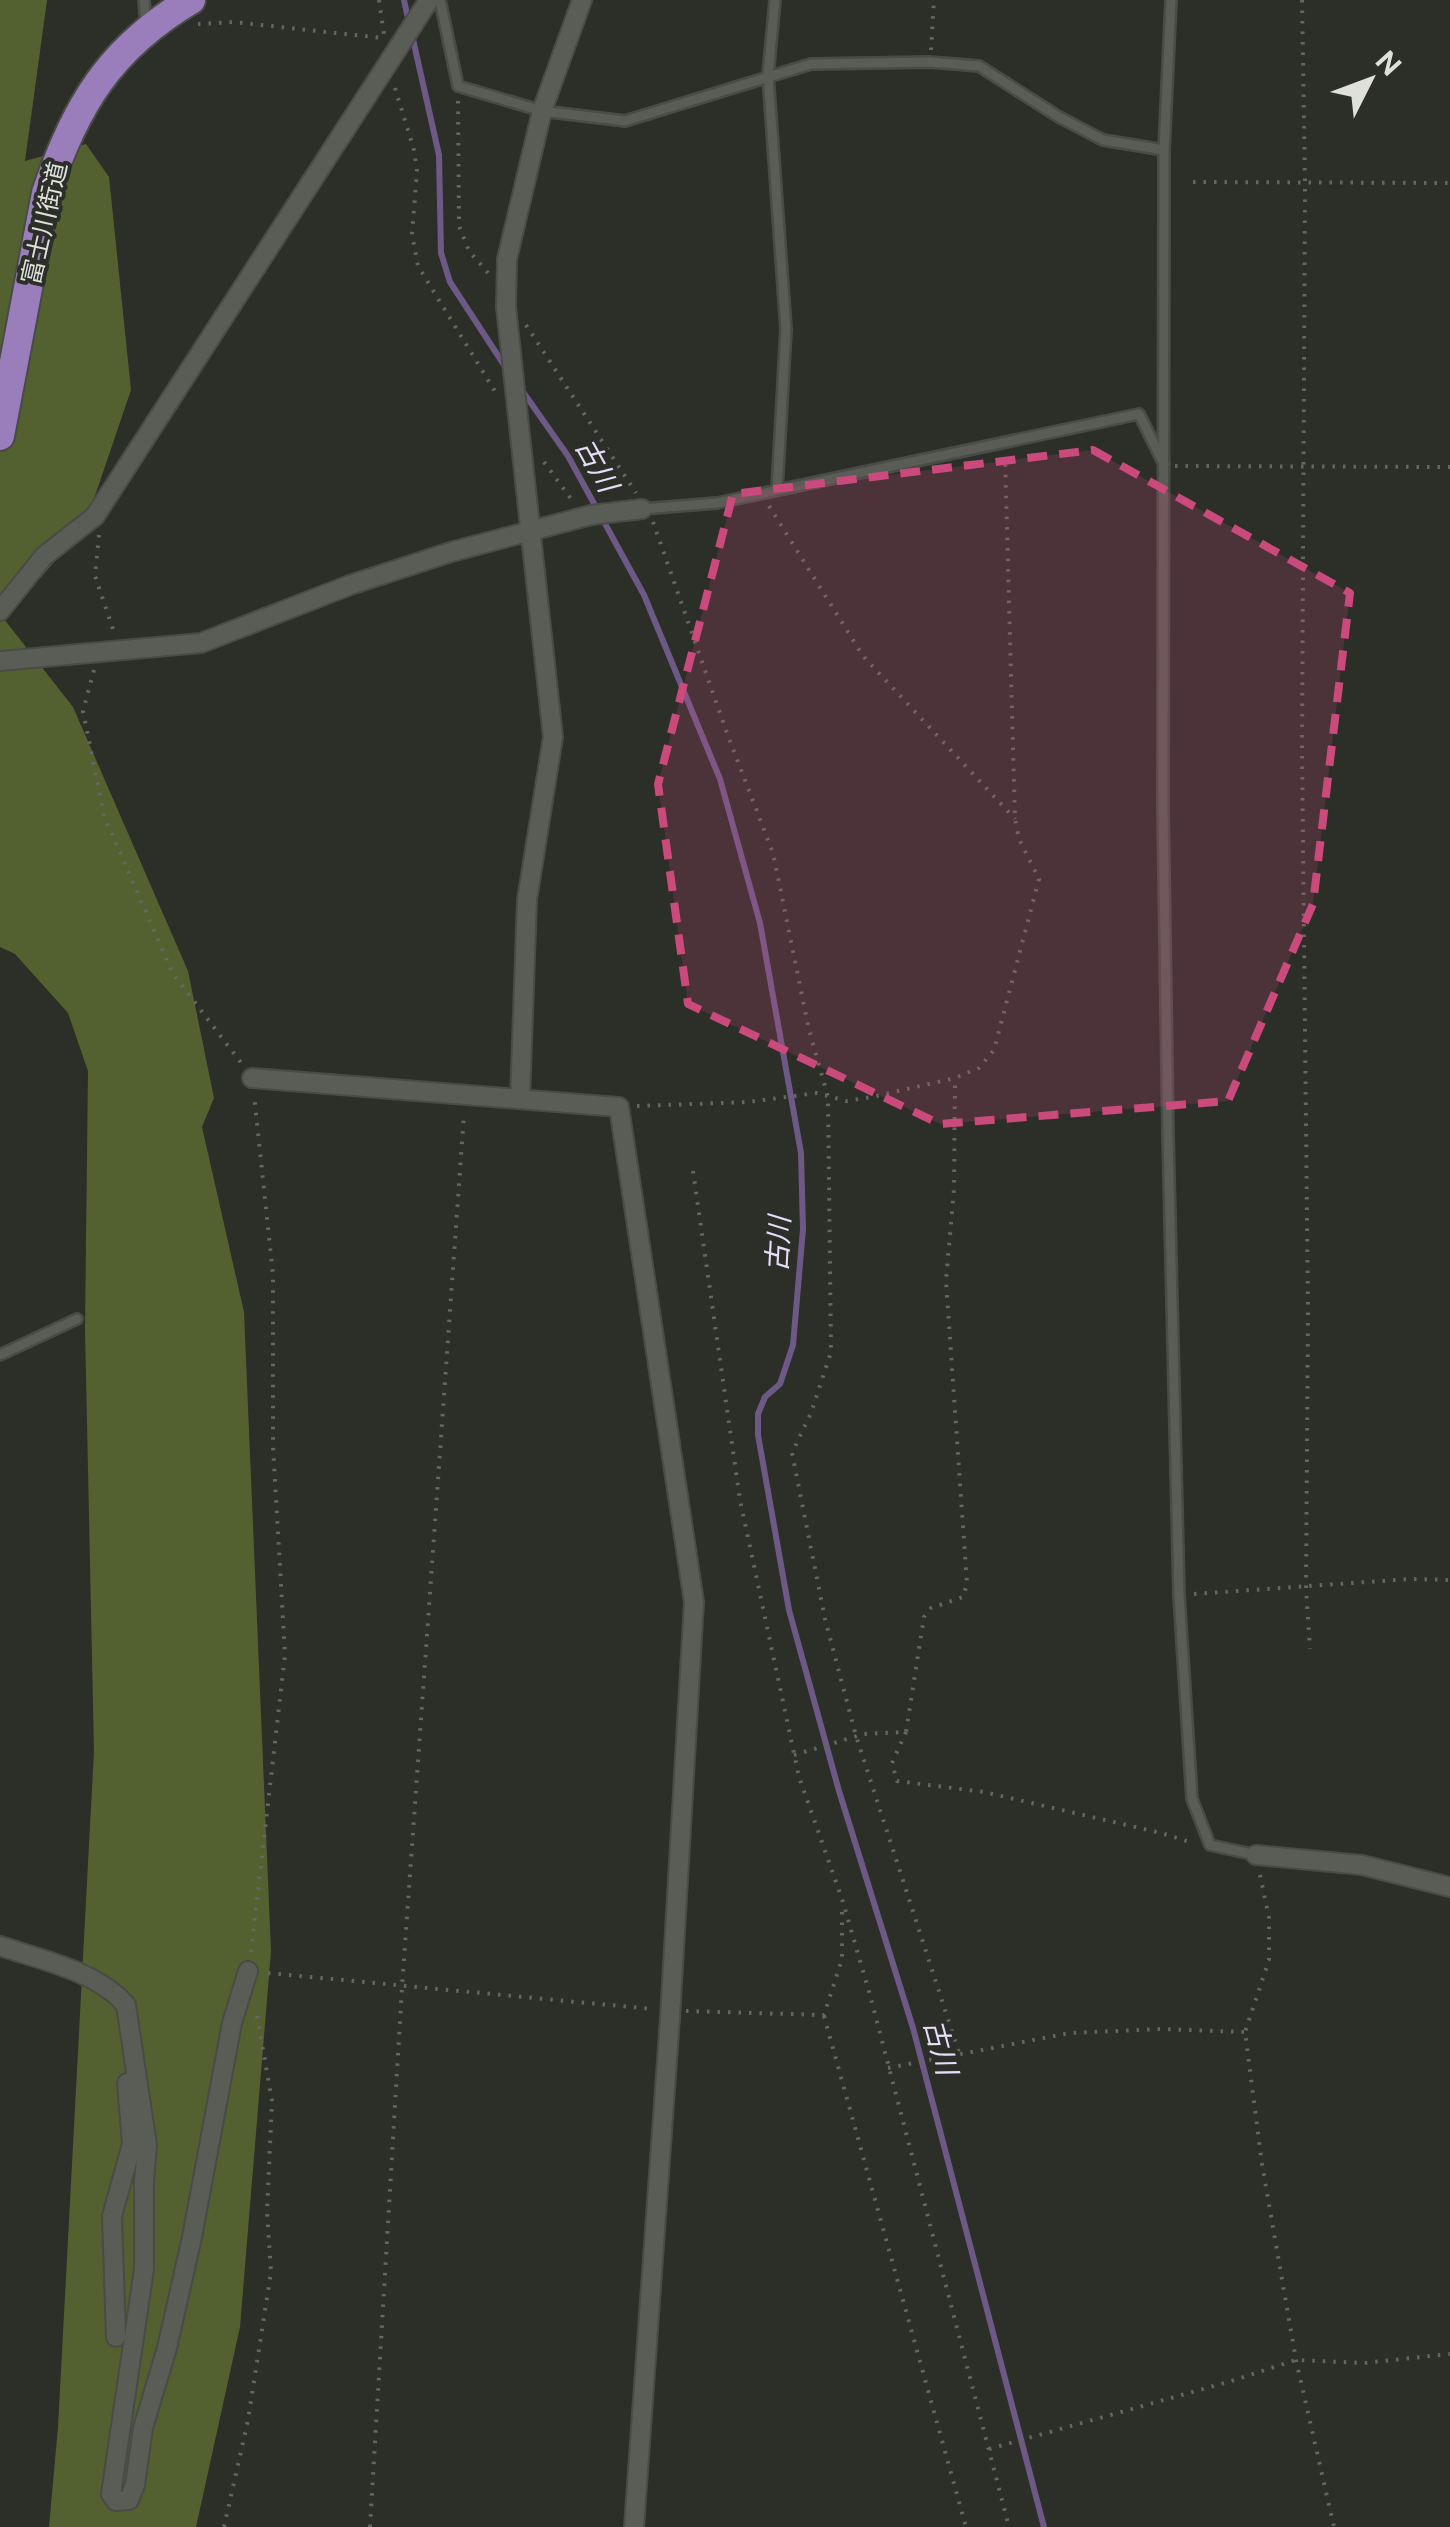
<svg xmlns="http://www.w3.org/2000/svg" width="1450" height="2527" font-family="'Public Sans','Noto Sans JP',sans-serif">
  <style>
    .forest { fill: #536131 }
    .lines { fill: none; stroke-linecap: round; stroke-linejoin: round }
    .stream { stroke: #6d5986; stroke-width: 6 }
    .service-casing { stroke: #494b46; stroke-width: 14 }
    .minor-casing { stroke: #494b46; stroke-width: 22 }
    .primary-casing { stroke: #494b46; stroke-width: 32 }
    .path { stroke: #646660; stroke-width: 4; stroke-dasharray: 2.5 8; stroke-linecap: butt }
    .service { stroke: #5a5c56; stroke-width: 9 }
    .minor { stroke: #5a5c56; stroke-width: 18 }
    .primary { stroke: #9a7ebb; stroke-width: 28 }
    .marked { fill: #c94a7b; fill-opacity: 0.2; stroke: #c94a7b; stroke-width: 8; stroke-dasharray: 20 12; stroke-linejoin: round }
    .labels { text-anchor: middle; stroke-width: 8; stroke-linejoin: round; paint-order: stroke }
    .street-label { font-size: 25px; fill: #dfe0dc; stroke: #2c2e28 }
    .water-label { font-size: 28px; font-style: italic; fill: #e7dcf9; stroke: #2c2e28 }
  </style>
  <rect width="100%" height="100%" fill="#2c2e28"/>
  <polygon class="forest" points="0,0 47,0 25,161 86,144 109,177 131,390 84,528 4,619 73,707 188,971 214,1098 202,1127 244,1312 271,1951 240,2327 196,2527 49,2527 58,2427 94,1751 85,1330 88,1071 68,1013 15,954 0,947"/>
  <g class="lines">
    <g class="stream">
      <polyline points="404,0 409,23"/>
      <polyline points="412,35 439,155 441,253 450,282 508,371"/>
      <polyline points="521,389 568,456 644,595 720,779 760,923 801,1153 803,1229 793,1345 780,1384 765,1397 758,1414 758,1435 789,1610 839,1791 913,2028 1044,2527"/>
    </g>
    <defs>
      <g id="service">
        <polyline points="144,0 146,27"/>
        <polyline points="440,0 458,86 542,111 625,121 811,64 930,62 979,66 1059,117 1103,140 1164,150"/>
        <polyline points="775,0 768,75 786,329 777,490"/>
        <polyline points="1171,0 1164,150 1163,808 1168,1135 1179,1595 1192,1799 1210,1845 1256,1855"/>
        <polyline points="642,509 717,503 1139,414 1164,464"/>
        <polyline points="0,1355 77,1319"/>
      </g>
      <g id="minor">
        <polyline points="0,611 44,556 95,516 429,0"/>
        <polyline points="0,661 201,643 350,585 451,552 591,515 642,509"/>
        <polyline points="252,1078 619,1107 694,1602 670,2018 634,2527"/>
        <polyline points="520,1099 527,900 553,737 506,307 507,259 542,111 582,0"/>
        <polyline points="1256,1855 1362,1865 1450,1887"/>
        <path d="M0,1946C41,1960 97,1971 126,2005L147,2145L144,2182V2269L111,2494L116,2501L129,2500L135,2485L143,2428L167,2348L192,2237L232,2023L248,1971"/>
        <polyline points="116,2337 112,2216 132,2144 127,2083"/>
      </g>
      <path id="primary" d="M0,436L46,193C75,106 110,48 191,0"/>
    </defs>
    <use href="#service" class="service-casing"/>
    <use href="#minor" class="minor-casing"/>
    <use href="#primary" class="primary-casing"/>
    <g class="path">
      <polyline points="379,0 384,35"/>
      <polyline points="1302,0 1305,184 1302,748 1308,1312 1306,1588 1310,1649"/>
      <polyline points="198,24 233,22 383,38"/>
      <polyline points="931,50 934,0"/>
      <polyline points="395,88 414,150 417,171 412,234 418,266 496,393"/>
      <polyline points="458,101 459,226 469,251 488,273"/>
      <polyline points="1193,182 1450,183"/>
      <polyline points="526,325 636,493"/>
      <polyline points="544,462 574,503"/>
      <polyline points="1175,466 1450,467"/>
      <polyline points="769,506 863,656 1015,819"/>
      <polyline points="653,522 728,736 773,853 809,1030 828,1097 831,1352 811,1413 792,1453 825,1619 856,1736 959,2053"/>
      <polyline points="99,535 95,576 114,632"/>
      <polyline points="94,670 83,711 104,816 173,974 242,1064"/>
      <polyline points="637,1106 748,1102 817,1093 846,1101 872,1097 955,1078 979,1068 994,1050 1039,879 1019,839 1015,819 1005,457"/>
      <polyline points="693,1171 740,1500 799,1777 842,1899 870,1995 1009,2527"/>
      <polyline points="1194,1594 1410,1579 1450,1580"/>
      <polyline points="906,1732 892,1763 897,1781 984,1792 1161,1833 1193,1843"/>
      <polyline points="794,1755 864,1734 906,1732 924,1617 931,1608 963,1597 967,1584 946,1281 954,1189 955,1080"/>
      <polyline points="1260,1875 1269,1918 1269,1960 1245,2032 1262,2164 1296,2360 1334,2527"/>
      <polyline points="251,1952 285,1655 273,1446 273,1275 254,1095"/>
      <polyline points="268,1973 652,2009"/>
      <polyline points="686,2011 824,2015 842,1959 842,1905"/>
      <polyline points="824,2016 966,2527"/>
      <polyline points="888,2068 1070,2033 1161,2029 1245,2032"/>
      <polyline points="989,2449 1228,2382 1296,2360 1364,2363 1450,2354"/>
      <polyline points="224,2527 248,2420 271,2272 267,2212 272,2101 256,2010"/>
      <polyline points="370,2527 402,1987 464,1114"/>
    </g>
    <use href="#service" class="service"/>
    <use href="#minor" class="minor"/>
    <use href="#primary" class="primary"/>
  </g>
  <path class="marked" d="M1093,450L1350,593L1313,904L1228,1101L940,1124L688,1004L658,784L733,494Z"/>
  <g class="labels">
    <g class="street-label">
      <text transform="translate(44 223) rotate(-77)" y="9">富士川街道</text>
    </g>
    <g class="water-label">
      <text transform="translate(597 465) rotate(61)" y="10">古川</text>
      <text transform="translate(778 1244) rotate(-87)" y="10">古川</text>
      <text transform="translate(941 2047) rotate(75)" y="10">古川</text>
    </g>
  </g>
  <g transform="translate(1370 80) rotate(48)" stroke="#2c2e28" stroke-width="8" paint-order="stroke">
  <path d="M0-8L18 38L0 25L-18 38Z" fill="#dfe0dc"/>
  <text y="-15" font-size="28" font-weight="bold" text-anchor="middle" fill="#dfe0dc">N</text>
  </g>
</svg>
